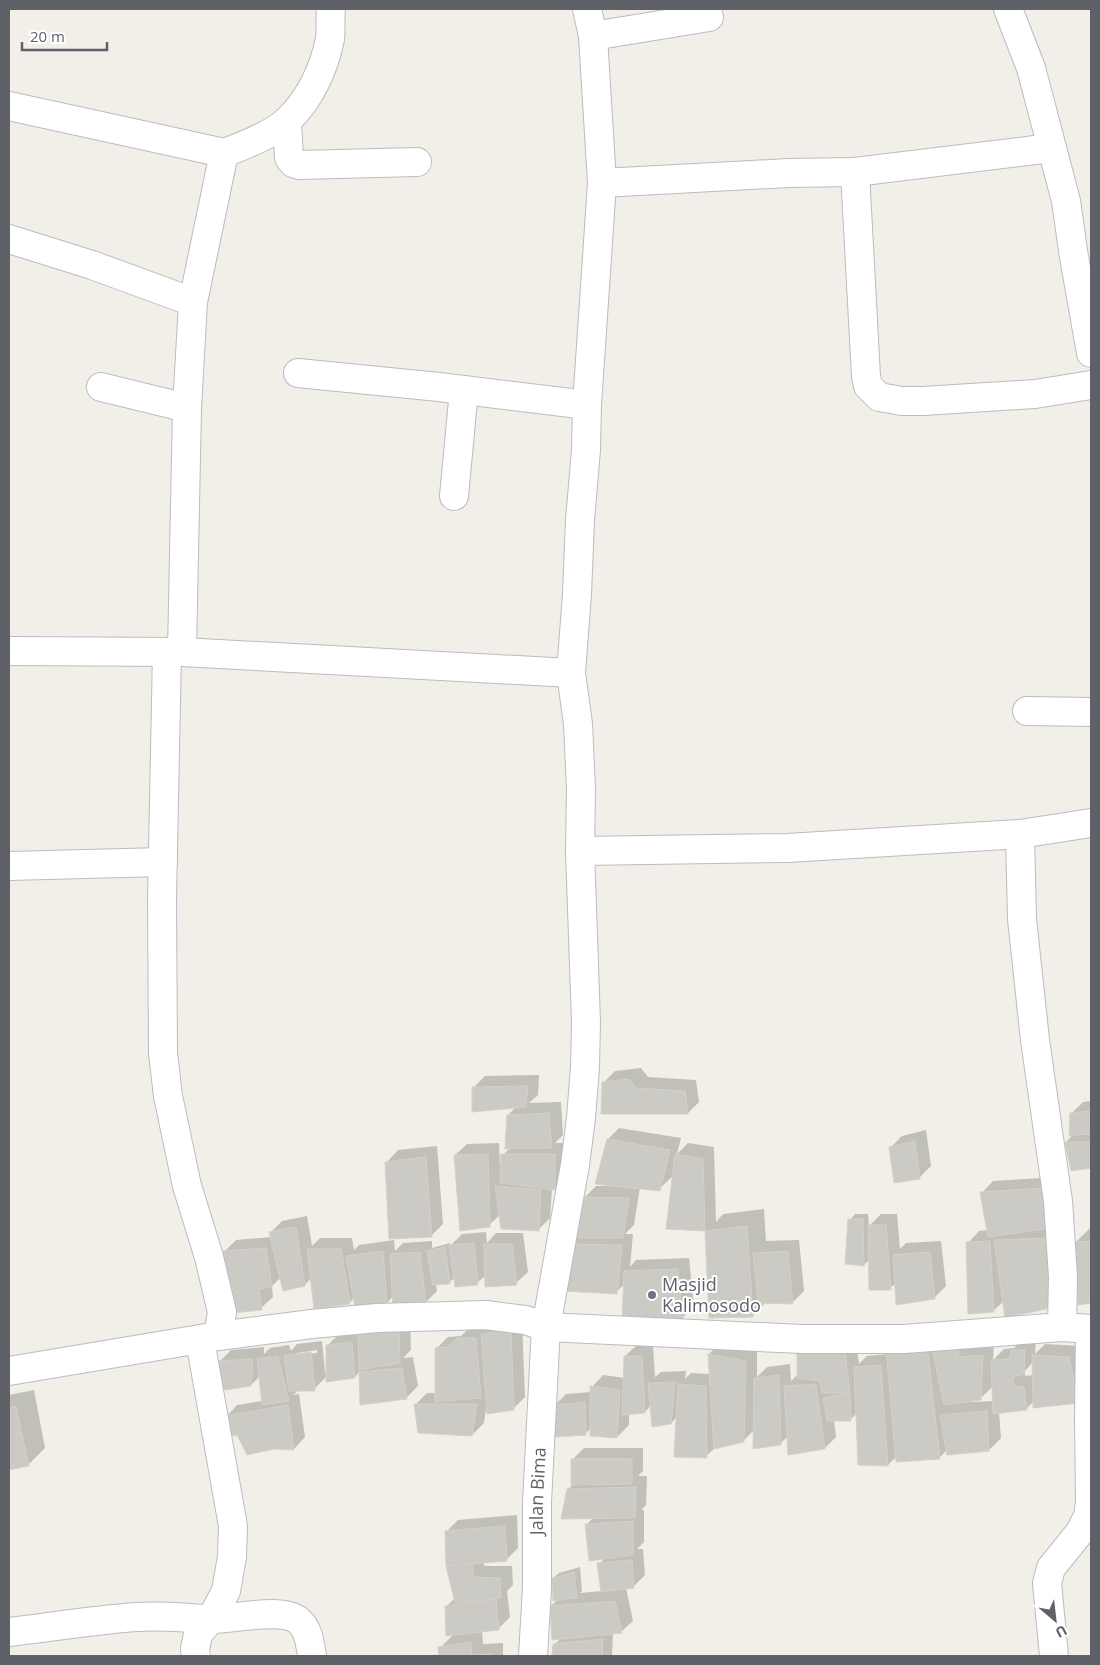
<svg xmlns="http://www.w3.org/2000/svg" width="1100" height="1665" font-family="'Open Sans',sans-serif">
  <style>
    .shadow { fill: #0003; fill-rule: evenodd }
    .building { fill: #cccac4; stroke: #d6d1c5 }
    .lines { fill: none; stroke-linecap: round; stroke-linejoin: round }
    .minor-casing { stroke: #b9bcc1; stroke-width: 30 }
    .minor { stroke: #fff; stroke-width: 28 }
    .worship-dot { fill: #6b7280; stroke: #fff; stroke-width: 2 }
    .labels { text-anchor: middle; stroke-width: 4; stroke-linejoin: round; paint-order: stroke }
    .worship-label { font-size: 18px; fill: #5b616d; stroke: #fff; text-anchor: start }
    .street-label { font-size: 18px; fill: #5e6268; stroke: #fff }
  </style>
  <rect width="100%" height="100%" fill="#f1efe7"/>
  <g class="shadow">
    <polygon points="641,1068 648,1077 696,1080 699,1102 688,1113 603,1083 615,1071"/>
    <polygon points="539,1075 538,1095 529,1103 561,1102 563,1135 555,1143 566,1143 566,1178 555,1189 552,1189 550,1218 538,1230 500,1215 489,1225 455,1155 467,1144 499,1143 500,1165 502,1165 503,1155 510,1148 508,1115 516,1107 474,1087 485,1076"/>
    <polygon points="1091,1101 1091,1167 1072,1169 1066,1142 1074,1134 1071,1114 1083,1102"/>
    <polygon points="619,1128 681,1138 677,1154 688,1143 714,1147 716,1222 723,1214 764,1209 766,1241 799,1240 804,1291 792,1303 766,1302 752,1316 710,1317 706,1230 667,1228 674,1175 659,1189 640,1187 634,1225 625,1234 633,1234 630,1267 636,1260 689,1258 694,1307 682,1318 625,1284 616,1292 571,1244 577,1238 584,1198 596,1186 614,1186 608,1139"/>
    <polygon points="926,1130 931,1166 919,1178 890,1148 902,1136"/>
    <polygon points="437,1146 443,1224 431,1236 387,1162 398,1150"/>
    <polygon points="1058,1177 1065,1221 1004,1301 993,1311 968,1243 979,1231 988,1230 982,1193 993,1181"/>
    <polygon points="855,1214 868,1214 869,1226 881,1214 897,1214 900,1249 906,1243 941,1241 946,1286 934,1298 896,1283 890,1288 870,1259 864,1265 850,1220"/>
    <polygon points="307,1216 312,1246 320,1238 352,1238 354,1250 359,1245 394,1240 395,1251 403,1243 432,1241 432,1248 450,1243 450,1246 462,1234 486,1232 487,1243 496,1233 523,1233 528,1272 516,1283 486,1275 477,1283 455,1277 449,1283 436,1284 437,1291 425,1303 393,1296 387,1303 355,1297 349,1303 311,1278 305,1285 281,1277 272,1286 273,1297 261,1308 224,1252 236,1240 272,1237 271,1232 282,1221"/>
    <polygon points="1091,1227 1091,1301 1079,1304 1075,1243"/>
    <path d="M410,1316L411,1350L403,1358L413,1357L418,1386L406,1398L362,1404L360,1371L355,1377L327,1376L314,1389L299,1390L293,1395L299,1394L305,1437L294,1449L238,1433L226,1417L237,1405L262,1401L260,1376L251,1385L219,1362L231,1350L264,1347V1354L270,1348L289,1345L291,1351L297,1344L322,1341L325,1372H327V1346L339,1334ZM317,1350V1353L297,1355V1353Z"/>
    <polygon points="522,1320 525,1397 513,1409 487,1401 484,1423 472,1435 415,1405 427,1393 436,1393 436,1349 448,1337 461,1336 470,1327 487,1327 487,1330 494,1323"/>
    <path d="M1024,1338L1036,1339L1035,1354L1045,1344L1081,1346L1090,1390L1034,1401L1026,1409L999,1412L1001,1438L989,1450H947L939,1458L897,1456L888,1465L857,1413L851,1419L834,1420L836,1437L825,1448L788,1436L780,1444L754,1430L743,1441L716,1447L706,1456L677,1417L671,1423L651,1405L645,1412L629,1413V1425L617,1437L591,1428L585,1434L554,1406L566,1394L591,1392L592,1387L603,1375L625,1378V1356L637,1345H653L655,1377L661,1372L686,1371L685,1379L691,1373L710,1374L709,1354L720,1343L757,1349V1377L767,1367L790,1364L791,1381L797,1375L856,1341L859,1364L867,1356L994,1344L993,1360L1004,1349L1014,1348ZM1033,1362L1034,1375L1025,1376V1371ZM994,1385V1401L972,1402V1400L980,1399Z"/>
    <polygon points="34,1390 45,1448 28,1465 9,1469 9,1395"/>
    <polygon points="584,1448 643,1448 643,1471 638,1476 647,1476 646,1505 641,1510 644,1510 644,1542 637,1549 643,1549 645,1575 633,1587 626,1588 633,1621 621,1632 613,1633 612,1656 554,1656 554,1645 561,1638 551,1606 559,1599 553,1578 559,1573 580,1567 582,1591 580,1593 602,1591 599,1564 605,1558 587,1524 594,1517 568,1489 574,1484 572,1460"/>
    <polygon points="517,1515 518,1548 506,1560 484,1562 484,1566 512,1566 513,1585 507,1591 510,1617 498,1629 482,1630 483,1644 503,1643 503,1656 441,1656 440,1648 454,1634 446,1607 455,1598 447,1566 447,1531 458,1520"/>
  </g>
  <g class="building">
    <polygon points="629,1079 636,1088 685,1091 688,1114 601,1114 602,1082"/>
    <polygon points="528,1086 526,1107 472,1112 472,1087"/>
    <polygon points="1091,1111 1091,1134 1069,1136 1070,1113"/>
    <polygon points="549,1113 552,1148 505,1149 507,1115"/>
    <polygon points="607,1139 670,1150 660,1191 595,1184"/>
    <polygon points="915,1141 920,1179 894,1183 889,1147"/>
    <polygon points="1065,1142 1091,1142 1091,1168 1071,1171"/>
    <polygon points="488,1154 490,1227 460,1231 454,1155"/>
    <polygon points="501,1154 555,1154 555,1190 500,1183"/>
    <polygon points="675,1154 703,1159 705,1231 666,1229"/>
    <polygon points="426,1157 432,1237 389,1239 385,1162"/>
    <polygon points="495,1186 541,1190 539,1231 501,1229"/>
    <polygon points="1046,1188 1050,1228 988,1237 980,1192"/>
    <polygon points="583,1197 629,1198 623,1238 576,1238"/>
    <polygon points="848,1219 863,1219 864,1266 845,1264"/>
    <polygon points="868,1225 886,1225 891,1290 869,1290"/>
    <polygon points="747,1226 753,1317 709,1318 705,1231"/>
    <polygon points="296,1227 305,1286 283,1291 269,1232"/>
    <polygon points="1048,1238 1055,1307 1005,1318 994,1240"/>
    <polygon points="990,1241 994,1312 968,1314 966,1242"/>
    <polygon points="1091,1241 1091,1303 1078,1305 1074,1242"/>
    <polygon points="474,1243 478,1285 455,1287 449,1245"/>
    <polygon points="484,1244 512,1244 517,1285 485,1287"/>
    <polygon points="570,1244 622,1245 617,1294 563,1291"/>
    <polygon points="445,1247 450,1284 433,1285 427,1251"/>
    <polygon points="266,1248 272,1287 259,1289 262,1310 232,1313 223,1251"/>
    <polygon points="307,1249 341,1249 350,1304 314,1309"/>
    <polygon points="383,1251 387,1304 355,1307 346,1256"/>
    <polygon points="788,1251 793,1304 758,1303 753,1253"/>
    <polygon points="420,1252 426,1304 393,1309 390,1254"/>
    <polygon points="930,1252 935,1299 896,1305 893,1255"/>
    <polygon points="678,1269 683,1319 622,1323 624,1271"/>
    <polygon points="399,1327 400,1363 359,1370 358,1329"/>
    <polygon points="511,1331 514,1410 487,1414 481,1334"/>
    <polygon points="457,1338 476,1338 481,1398 435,1402 435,1348 448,1347"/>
    <polygon points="352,1342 355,1378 326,1382 326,1345"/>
    <polygon points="960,1342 958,1357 983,1355 981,1400 944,1405 932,1347"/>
    <polygon points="886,1349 928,1352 940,1459 896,1462"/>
    <polygon points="1011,1350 1025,1350 1024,1374 1013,1377 1014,1387 1024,1386 1027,1410 993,1414 991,1360 1009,1359"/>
    <polygon points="311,1352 315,1391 289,1391 284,1356"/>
    <polygon points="797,1352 845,1352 850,1393 822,1393 819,1381 797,1378"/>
    <polygon points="708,1354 746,1361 744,1442 714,1449"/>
    <polygon points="1032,1355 1069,1357 1079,1403 1033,1408"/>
    <polygon points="278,1356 289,1401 262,1405 257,1359"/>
    <polygon points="624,1356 642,1356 645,1413 622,1415"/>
    <polygon points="253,1359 251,1386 218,1391 218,1361"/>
    <polygon points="881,1365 888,1466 858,1465 854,1367"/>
    <polygon points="402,1368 407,1399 360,1405 359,1372"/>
    <polygon points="779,1375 781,1445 753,1449 754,1378"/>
    <polygon points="675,1382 671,1424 652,1427 648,1383"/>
    <polygon points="678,1384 706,1386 707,1458 674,1457"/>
    <polygon points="816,1384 825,1449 788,1455 784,1386"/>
    <polygon points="590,1386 620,1390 617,1438 590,1436"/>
    <polygon points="850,1393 851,1421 827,1421 823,1398"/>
    <polygon points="585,1402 586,1435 554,1437 553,1405"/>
    <polygon points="414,1404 477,1404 472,1436 418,1433"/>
    <polygon points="288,1405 294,1450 274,1449 247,1455 237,1435 228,1437 224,1416"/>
    <polygon points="16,1406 29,1466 9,1470 9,1408"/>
    <polygon points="987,1411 989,1451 947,1455 940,1415"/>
    <polygon points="571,1459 632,1459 632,1484 571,1485"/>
    <polygon points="636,1487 635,1518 561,1519 567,1489"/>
    <polygon points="633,1521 633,1555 589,1561 585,1524"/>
    <polygon points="505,1526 507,1561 446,1566 445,1531"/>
    <polygon points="632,1560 634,1588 601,1592 597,1563"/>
    <polygon points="473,1564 473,1577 500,1578 501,1598 455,1603 446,1566"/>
    <polygon points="574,1572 577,1598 553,1601 552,1578"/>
    <polygon points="496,1599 499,1630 446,1636 445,1606"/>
    <polygon points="615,1601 622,1633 552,1640 550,1606"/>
    <polygon points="603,1639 602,1656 552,1656 553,1644"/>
    <polygon points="471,1642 472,1655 492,1654 492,1656 439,1656 438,1647"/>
  </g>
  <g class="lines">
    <defs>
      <g id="minor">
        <polyline points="1008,9 1031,68 1066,201 1074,257 1091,353"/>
        <polyline points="593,36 709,17"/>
        <path d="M9,106L224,153C243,146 274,134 288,120C310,99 324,69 330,39C331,30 330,19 331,9"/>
        <polyline points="287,121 289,158 293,163 299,165 417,162"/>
        <polyline points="855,172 866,376 868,386 879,397 902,401 923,401 1035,394 1091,385"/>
        <polyline points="602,183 789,173 855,172 1051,148"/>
        <polyline points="9,239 92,265 193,302"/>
        <polyline points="298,373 439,387 587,405"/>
        <polyline points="101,387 187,408"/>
        <polyline points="454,496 464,390"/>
        <polyline points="9,651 182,652 571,673"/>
        <polyline points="167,652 162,900 163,1053 168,1096 187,1186 209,1257 222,1312 218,1336"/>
        <polyline points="182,652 187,408 193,302 224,153"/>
        <polyline points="1027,711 1091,712"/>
        <polyline points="1020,834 1022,919 1035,1040 1058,1201 1063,1277 1062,1327"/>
        <polyline points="580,851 787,848 1020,834 1091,823"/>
        <polyline points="9,866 163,862"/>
        <polyline points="9,1371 218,1336 312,1324 377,1318 486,1315 525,1320 546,1327 802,1339 904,1339 1062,1327 1091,1329"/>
        <path d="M9,1632C51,1627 94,1620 137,1617C161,1615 186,1618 209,1619C231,1620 282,1606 299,1621C309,1630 310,1644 312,1656"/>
        <polyline points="196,1656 195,1649 198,1634 211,1619 226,1591 232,1557 233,1526 200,1340"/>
        <path id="s1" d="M533,1656L537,1588V1502L546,1327L575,1165L581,1118L585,1067L586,1022L580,851L581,789L578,724L571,673L577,594L580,520L586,450L587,405L602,183L593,36L587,9"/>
        <polyline points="1054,1656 1047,1583 1051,1568 1080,1532 1088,1516 1090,1502 1089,1420 1090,1329"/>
      </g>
    </defs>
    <use href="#minor" class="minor-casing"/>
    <use href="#minor" class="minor"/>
  </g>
  <circle class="worship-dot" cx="652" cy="1295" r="5"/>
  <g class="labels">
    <g class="worship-label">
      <text x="662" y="1291">Masjid<tspan x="662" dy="21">Kalimosodo</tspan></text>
    </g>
    <g class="street-label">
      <text dy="6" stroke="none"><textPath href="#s1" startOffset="165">Jalan Bima</textPath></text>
    </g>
  </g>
  <rect width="1100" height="1665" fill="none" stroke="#5e6268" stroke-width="20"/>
  <g transform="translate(1055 1620) rotate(152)" stroke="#ffffff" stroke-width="4" paint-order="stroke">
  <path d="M0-4L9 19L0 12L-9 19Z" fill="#5e6268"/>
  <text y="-8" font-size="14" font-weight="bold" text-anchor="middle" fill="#5e6268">U</text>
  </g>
  <path d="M22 42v8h85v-8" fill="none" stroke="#5e6268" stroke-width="2.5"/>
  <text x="30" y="42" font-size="15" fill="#5e6268" stroke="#ffffff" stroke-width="4" paint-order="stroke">20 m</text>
</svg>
